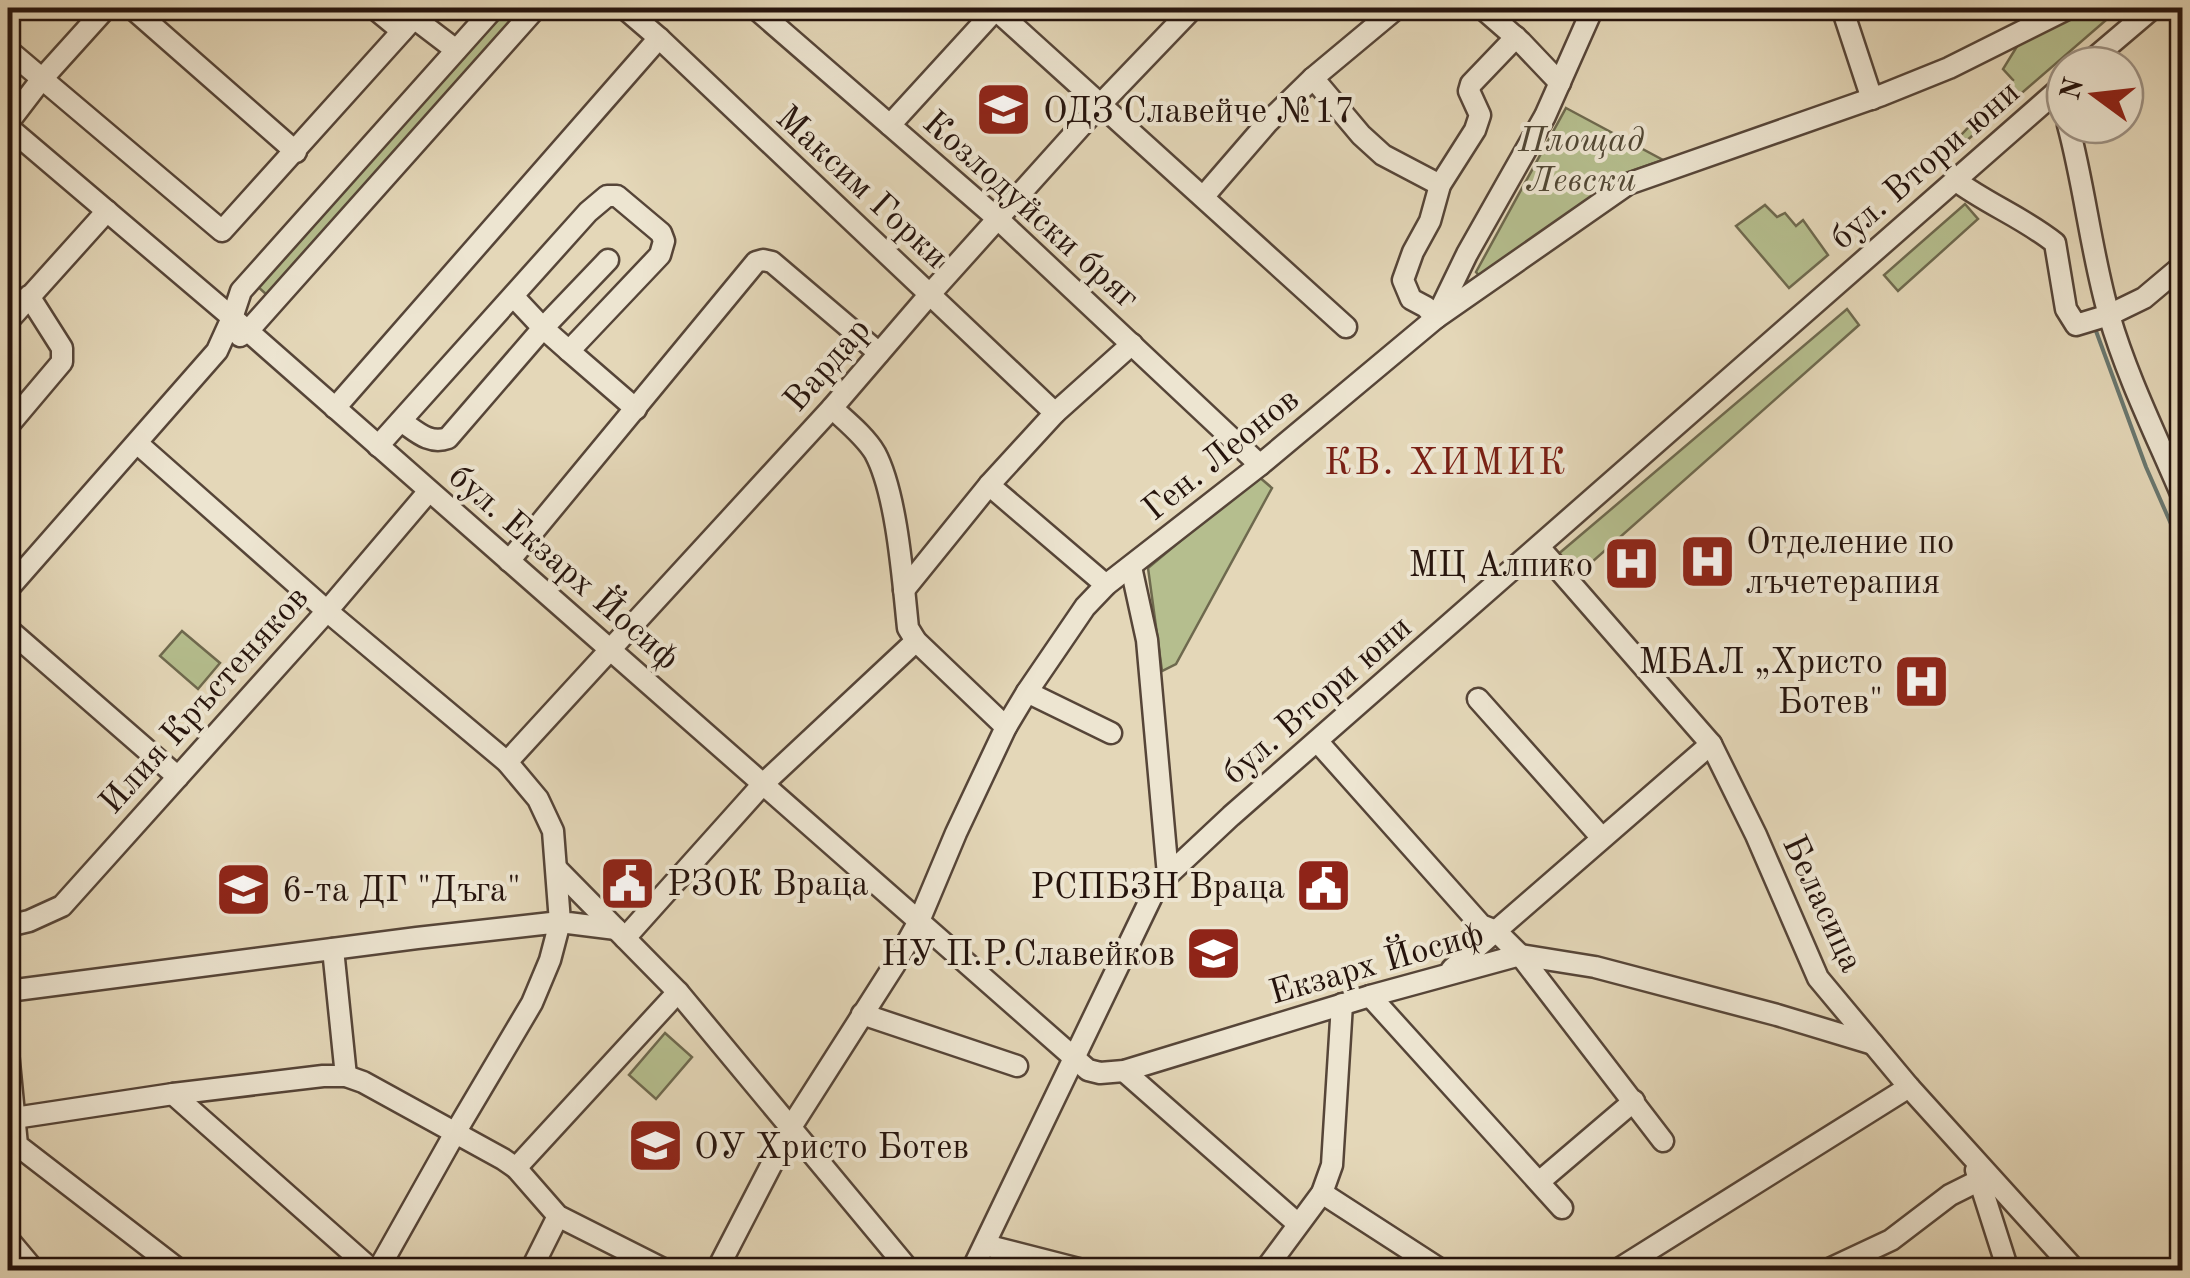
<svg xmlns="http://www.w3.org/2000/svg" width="2190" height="1278" font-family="'Old Standard TT',serif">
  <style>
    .green { fill: #b5be8e; stroke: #6e694e; stroke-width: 2.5 }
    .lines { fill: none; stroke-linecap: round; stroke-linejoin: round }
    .stream { stroke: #69776f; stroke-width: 4 }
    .minor-casing { stroke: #564538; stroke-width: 25 }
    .minor { stroke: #ede5d1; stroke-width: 20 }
    .labels { text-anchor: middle; stroke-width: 8; stroke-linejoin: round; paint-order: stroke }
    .poi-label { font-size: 35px; fill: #26140d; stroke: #ede5d1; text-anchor: start }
    .park-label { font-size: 35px; font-style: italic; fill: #514734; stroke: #ede5d1 }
    .street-label { font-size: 35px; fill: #26140d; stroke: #ede5d1 }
    .neighbourhood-label { font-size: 38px; letter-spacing: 2.5px; fill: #7a1f14; stroke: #ede5d1 }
  </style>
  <rect width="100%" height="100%" fill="#e4d7b8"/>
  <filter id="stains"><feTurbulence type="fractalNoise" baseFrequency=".002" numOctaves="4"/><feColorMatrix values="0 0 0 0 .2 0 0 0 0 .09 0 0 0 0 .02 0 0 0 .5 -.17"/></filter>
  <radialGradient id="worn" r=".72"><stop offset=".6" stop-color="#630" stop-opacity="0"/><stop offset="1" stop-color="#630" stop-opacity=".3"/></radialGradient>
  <g class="green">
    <polygon points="505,8 528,8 268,296 256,285"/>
    <polygon points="2080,8 2120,8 1950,155 1946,151 2013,80 2003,69 2024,35"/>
    <polygon points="1566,108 1663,160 1625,173 1483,280 1476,272"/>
    <polygon points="1965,204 1978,219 1898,291 1884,275"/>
    <polygon points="1765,205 1777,217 1785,213 1796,226 1803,220 1828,255 1789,288 1736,226"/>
    <polygon points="1847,309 1859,325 1574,578 1556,556"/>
    <polygon points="1258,476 1272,488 1176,664 1162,671 1148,568"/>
    <polygon points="182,631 220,663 198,689 160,656"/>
    <polygon points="665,1033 692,1057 656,1099 629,1075"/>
  </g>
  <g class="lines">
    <g class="stream">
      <polyline points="2015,8 2021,21"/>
      <polyline points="2096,331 2146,467 2182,549"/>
    </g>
    <defs>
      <g id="minor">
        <polyline points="132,8 296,152"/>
        <polyline points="374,8 402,31"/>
        <polyline points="624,8 659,38 1055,413"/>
        <polyline points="755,8 998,219 1260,465"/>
        <polyline points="1482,8 1521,42 1560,83"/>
        <polyline points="1842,8 1872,99"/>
        <polyline points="995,9 1346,327"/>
        <polyline points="1516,37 1471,84 1469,91 1480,115 1475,130 1440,185 1430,221 1413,252 1403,280 1411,299 1426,307 1436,318 1467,254 1545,116 1593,8"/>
        <polyline points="8,50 222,231 414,18 456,50"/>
        <polyline points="2086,65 2153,8"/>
        <polyline points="1313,78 1361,135 1383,155 1440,185"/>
        <polyline points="8,123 41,80 106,8"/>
        <polyline points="890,125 997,8"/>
        <path d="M2068,125C2085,188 2091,253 2109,315C2127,377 2157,437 2182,496"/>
        <polyline points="8,127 248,331 1088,1070 1100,1073 1124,1071 1370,996 1520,955 1595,967 1777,1015 1873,1044"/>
        <path d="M1955,180C1987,204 2024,218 2055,243L2066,309L2076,325L2109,315L2144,298L2182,266"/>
        <polyline points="1204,196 1268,122 1313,78 1397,8"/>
        <polyline points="8,321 107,211"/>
        <polyline points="240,336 248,331 536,8"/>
        <polyline points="569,351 636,409"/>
        <polyline points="335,408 659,38"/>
        <path d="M832,408C846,421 865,436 875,453C897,494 903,581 908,628L916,641L1006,727"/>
        <path d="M401,421C416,431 429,445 448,438L543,328L608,260"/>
        <polyline points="8,426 62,362 62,348 29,296"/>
        <polyline points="137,443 327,611 507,762 538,799 553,831 560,922 616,929"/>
        <polyline points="378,446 588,212 607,196 617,196 661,233 664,241 660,255 569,351 543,328 513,296"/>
        <polyline points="989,485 1106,585"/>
        <polyline points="1539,547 1711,744 1756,835 1818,978 1909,1087 2075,1270"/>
        <polyline points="509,561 756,262 763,260 772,262 879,353"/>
        <polyline points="1131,567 1147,640 1168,875"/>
        <polyline points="8,589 217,351 232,318 241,291 494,8"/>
        <polyline points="904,590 989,485 1055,413 1132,344"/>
        <polyline points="8,629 178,777"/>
        <polyline points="1027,692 1111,733"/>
        <polyline points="1478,699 1602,838"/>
        <polyline points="1317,741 1481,925 1496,931 1520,955 1663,1141"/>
        <polyline points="507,762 832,408 930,294 1100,105 1193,8"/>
        <polyline points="557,869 678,992 909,1270"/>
        <polyline points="8,926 29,921 62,906 327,611 429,491"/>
        <polyline points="625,938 763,784 916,641"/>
        <polyline points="333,949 346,1076"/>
        <polyline points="1452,969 1711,744"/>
        <polyline points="8,991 417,938 560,922 550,960 532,1003 455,1133 378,1270"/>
        <polyline points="1370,996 1562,1208"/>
        <polyline points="862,1014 1017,1066"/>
        <polyline points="8,1052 17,1145 179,1270"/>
        <polyline points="1124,1071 1298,1224"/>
        <polyline points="173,1094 372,1270"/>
        <polyline points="8,1119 173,1094 323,1076 346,1076 363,1082 503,1159 516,1168 558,1216 665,1270"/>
        <polyline points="516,1168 678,992"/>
        <polyline points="1976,1170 2008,1270"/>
        <polyline points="1539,1182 1634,1101"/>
        <polyline points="1322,1193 1441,1270"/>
        <polyline points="8,1239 34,1270"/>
        <polyline points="985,1245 1083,1270"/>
        <polyline points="531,1270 558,1216"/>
        <polyline points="717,1270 791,1127 895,964 919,921 956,833 1006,727 1027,692 1085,607 1106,585 1260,465 1436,318 1628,184 1882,95 1949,68 2069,8"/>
        <polyline points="972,1270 1152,896 1168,875 1231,816 2065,84"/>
        <polyline points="1265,1270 1322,1193 1332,1165 1342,1004"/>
        <polyline points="1617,1270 1909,1087"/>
        <polyline points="1827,1270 1891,1240 1950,1195 1980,1180"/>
      </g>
    </defs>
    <use href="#minor" class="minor-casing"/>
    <use href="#minor" class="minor"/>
  </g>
  <defs>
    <symbol id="school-square" viewBox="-11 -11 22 22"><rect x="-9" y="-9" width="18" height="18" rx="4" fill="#8f2418" stroke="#ede5d1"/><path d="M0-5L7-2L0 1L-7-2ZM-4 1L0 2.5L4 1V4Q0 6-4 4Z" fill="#fff"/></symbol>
    <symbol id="hospital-square" viewBox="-11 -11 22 22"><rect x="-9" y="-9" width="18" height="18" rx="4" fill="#8f2418" stroke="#ede5d1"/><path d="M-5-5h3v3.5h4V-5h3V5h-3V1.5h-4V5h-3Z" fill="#fff"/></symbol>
    <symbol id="civic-square" viewBox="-11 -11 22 22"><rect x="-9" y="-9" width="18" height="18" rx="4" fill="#8f2418" stroke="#ede5d1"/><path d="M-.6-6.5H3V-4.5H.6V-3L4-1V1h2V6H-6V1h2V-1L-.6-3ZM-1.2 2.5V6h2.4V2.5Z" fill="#fff"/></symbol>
  </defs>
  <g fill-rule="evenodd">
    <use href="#school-square" x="972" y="78" width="63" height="63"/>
    <use href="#hospital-square" x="1676" y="530" width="63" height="63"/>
    <use href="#hospital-square" x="1600" y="532" width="63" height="63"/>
    <use href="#hospital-square" x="1890" y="650" width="63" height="63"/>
    <use href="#civic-square" x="596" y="852" width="63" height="63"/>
    <use href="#civic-square" x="1292" y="854" width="63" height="63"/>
    <use href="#school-square" x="212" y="858" width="63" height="63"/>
    <use href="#school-square" x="1182" y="922" width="63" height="63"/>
    <use href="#school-square" x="624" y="1114" width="63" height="63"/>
  </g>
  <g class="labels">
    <g class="poi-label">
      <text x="1043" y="122">ОДЗ Славейче №17</text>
      <text x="1746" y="553">Отделение по<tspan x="1746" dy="40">лъчетерапия</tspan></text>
      <text x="1593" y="576" text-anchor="end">МЦ Алпико</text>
      <text x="1883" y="673" text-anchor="end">МБАЛ „Христо<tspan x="1883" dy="40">Ботев"</tspan></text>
      <text x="667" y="895">РЗОК Враца</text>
      <text x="1285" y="898" text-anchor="end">РСПБЗН Враца</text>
      <text x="282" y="901">6-та ДГ "Дъга"</text>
      <text x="1175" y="965" text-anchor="end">НУ П.Р.Славейков</text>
      <text x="694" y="1158">ОУ Христо Ботев</text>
    </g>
    <g class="park-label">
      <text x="1581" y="151">Площад<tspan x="1581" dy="40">Левски</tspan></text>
    </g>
    <g class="street-label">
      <text transform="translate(1924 164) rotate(-41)" y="12">бул. Втори юни</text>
      <text transform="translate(863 186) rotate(43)" y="12">Максим Горки</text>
      <text transform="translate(1032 209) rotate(42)" y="12">Козлодуйски бряг</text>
      <text transform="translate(826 364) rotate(-49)" y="12">Вардар</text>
      <text transform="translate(1220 453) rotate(-39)" y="12">Ген. Леонов</text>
      <text transform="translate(565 566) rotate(41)" y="12">бул. Екзарх Йосиф</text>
      <text transform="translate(203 699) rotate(-48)" y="12">Илия Кръстеняков</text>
      <text transform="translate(1316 699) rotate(-41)" y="12">бул. Втори юни</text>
      <text transform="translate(1824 903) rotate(65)" y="12">Беласица</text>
      <text transform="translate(1376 962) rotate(-16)" y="12">Екзарх Йосиф</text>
    </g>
    <g class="neighbourhood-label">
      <text x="1446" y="474">КВ. ХИМИК</text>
    </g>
  </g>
  <rect width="2190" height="1278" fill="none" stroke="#e4d7b8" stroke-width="40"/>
  <rect x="10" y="10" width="2170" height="1258" fill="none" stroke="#26140d" stroke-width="5"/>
  <rect x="20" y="20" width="2150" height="1238" fill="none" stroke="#26140d" stroke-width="2.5"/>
  <g transform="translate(2095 95) rotate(285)"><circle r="48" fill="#ede5d1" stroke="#9d9183" stroke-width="2.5"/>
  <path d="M0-8L18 38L0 25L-18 38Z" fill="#8f2418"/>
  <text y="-15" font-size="28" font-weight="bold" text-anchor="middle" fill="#26140d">N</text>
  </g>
  <rect width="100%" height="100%" filter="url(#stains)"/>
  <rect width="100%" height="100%" fill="url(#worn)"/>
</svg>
